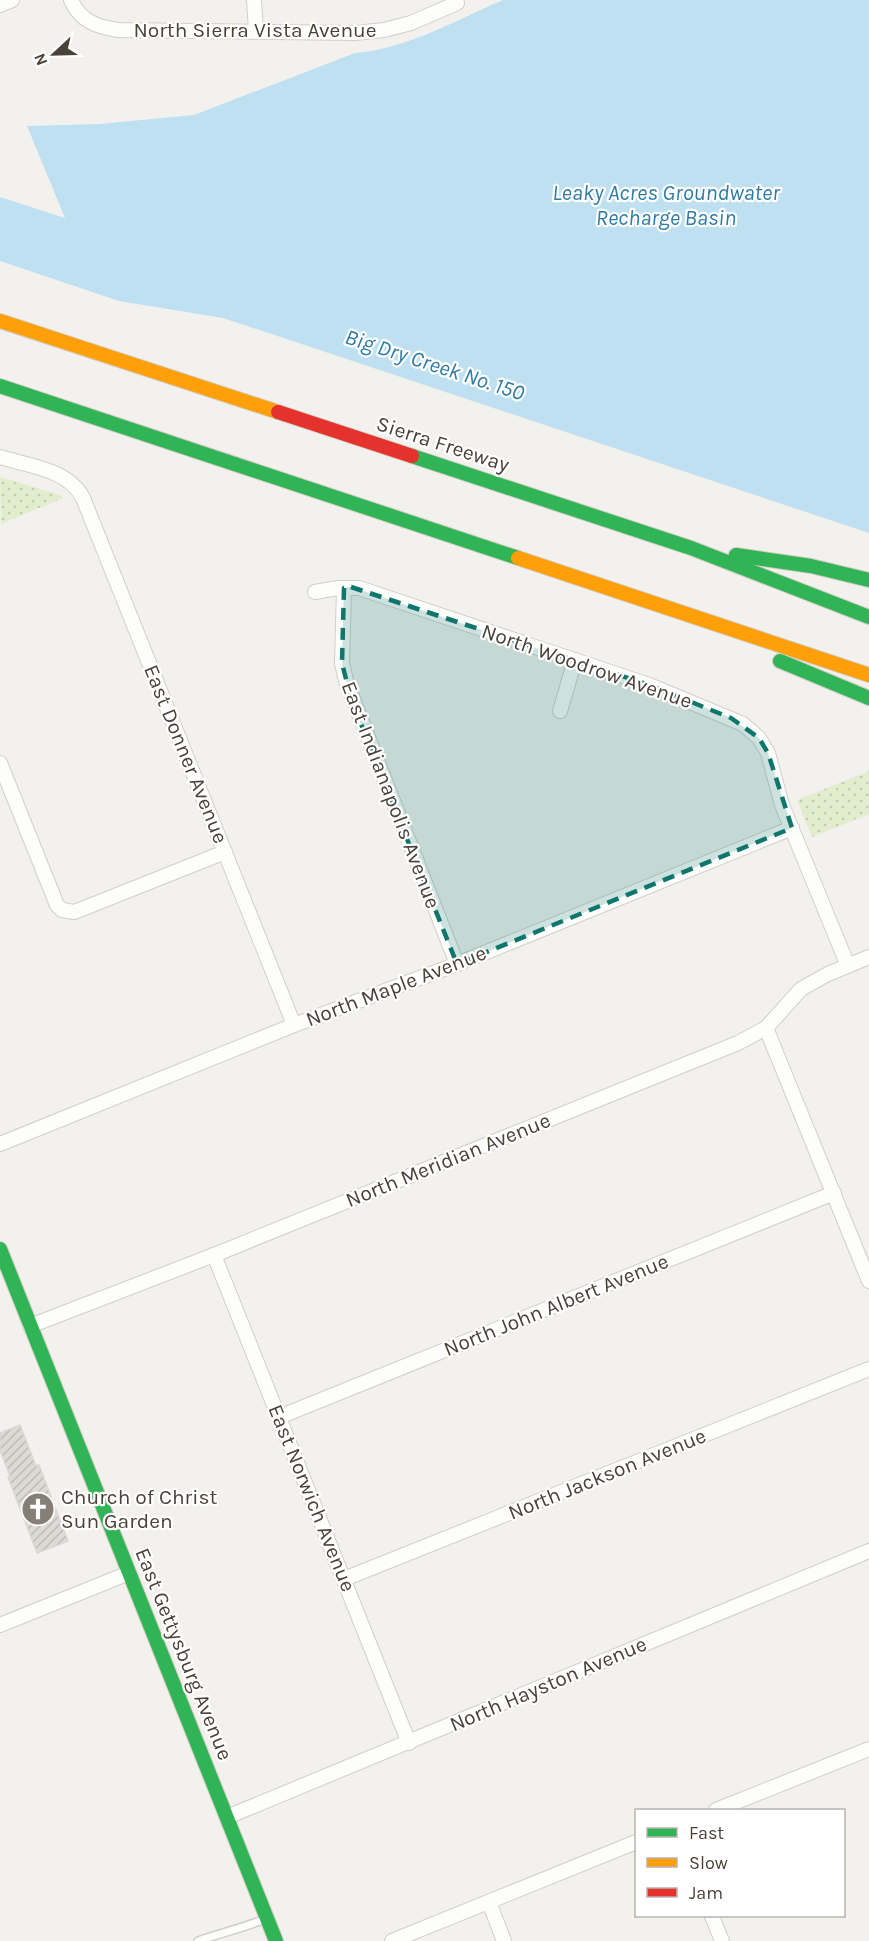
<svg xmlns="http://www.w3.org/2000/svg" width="869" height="1941" font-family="Karla,sans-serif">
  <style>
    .green { fill: url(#green-dots) }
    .water { fill: #bfe0f0 }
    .building { fill: url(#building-hatch); stroke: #dbd8d3; stroke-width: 1.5 }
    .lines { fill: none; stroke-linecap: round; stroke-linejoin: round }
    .lane-casing { stroke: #d1cfcb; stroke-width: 10 }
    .street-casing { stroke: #d1cfcb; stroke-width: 16 }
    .fast-casing { stroke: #d2cdc4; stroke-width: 16 }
    .slow-casing { stroke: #d2cdc4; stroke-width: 16 }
    .jam-casing { stroke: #d2cdc4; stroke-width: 16 }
    .lane { stroke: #fdfdfc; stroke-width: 7 }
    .street { stroke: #fdfdfc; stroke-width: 14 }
    .fast { stroke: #30b455; stroke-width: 14 }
    .slow { stroke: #ff9f0a; stroke-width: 14 }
    .jam { stroke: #e5322d; stroke-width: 14 }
    .marked { fill: #0f766e; fill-opacity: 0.2; stroke: #0f766e; stroke-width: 4.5; stroke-dasharray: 12 8; stroke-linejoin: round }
    .labels { text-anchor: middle; stroke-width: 4.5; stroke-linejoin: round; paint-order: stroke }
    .street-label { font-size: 21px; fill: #4a4239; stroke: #fff }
    .poi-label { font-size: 21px; fill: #4a4239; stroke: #fff; text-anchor: start }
    .water-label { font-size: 22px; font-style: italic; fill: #2e7ba6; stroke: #fff }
  </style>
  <defs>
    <pattern id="green-dots" width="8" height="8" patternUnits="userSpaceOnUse" patternTransform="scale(1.5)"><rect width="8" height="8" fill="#e2edce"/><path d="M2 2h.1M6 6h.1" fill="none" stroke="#c3ccb2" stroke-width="1.8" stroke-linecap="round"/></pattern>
    <pattern id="building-hatch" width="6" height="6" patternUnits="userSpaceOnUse" patternTransform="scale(1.5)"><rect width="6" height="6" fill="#dddad6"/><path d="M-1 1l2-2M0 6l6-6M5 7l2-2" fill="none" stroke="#bfbcb8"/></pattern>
  </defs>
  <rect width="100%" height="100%" fill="#f3f1ed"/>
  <g class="green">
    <polygon points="0,477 60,495 63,498 1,524"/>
    <polygon points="869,771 869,814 812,837 797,800"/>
  </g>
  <path class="water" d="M503,0H869V533L223,318L119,301L0,261V197L65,218L27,126L99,124L194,115L355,53C407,49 456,20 503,0Z"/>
  <polygon class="building" points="20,1425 36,1466 39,1465 68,1541 37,1553 8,1477 10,1476 0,1450 0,1433"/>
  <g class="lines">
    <defs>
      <path id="lane" d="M198,1941C221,1933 243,1928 265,1919"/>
      <g id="street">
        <path d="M71,0C80,21 97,27 118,30L355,33L384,30L411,23L457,3L456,0"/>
        <polyline points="254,0 256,30"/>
        <polyline points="0,5 12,0"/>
        <path d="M0,457C29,466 68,469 83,498L294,1025"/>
        <polyline points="344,588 342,663 346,681 457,964"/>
        <polyline points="315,592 338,588 359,588 649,685 743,724 759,738 768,753 782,805 848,966"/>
        <polyline points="560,711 575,660"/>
        <polyline points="0,763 57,905 62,910 74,912 82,909 225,852"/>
        <polyline points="766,1028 869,1281"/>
        <polyline points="0,1144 294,1025 457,964 792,828"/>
        <polyline points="214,1255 409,1743"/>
        <polyline points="30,1326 214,1255 738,1043 766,1028 801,989 828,974 869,957"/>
        <polyline points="279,1417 834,1193"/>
        <polyline points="344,1579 869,1369"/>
        <polyline points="0,1625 129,1573"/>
        <polyline points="716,1810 869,1749"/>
        <polyline points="227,1817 869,1551"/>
        <polyline points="489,1902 504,1941"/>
        <polyline points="712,1916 722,1941"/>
        <polyline points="392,1941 636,1842"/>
      </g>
      <g id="fast">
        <polyline points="0,386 518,558"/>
        <polyline points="412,456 691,548 869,617"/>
        <polyline points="736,555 811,566 869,580"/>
        <polyline points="780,661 869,698"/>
        <polyline points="0,1249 276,1941"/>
      </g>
      <g id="slow">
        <polyline points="0,321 278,412"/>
        <polyline points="518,558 869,675"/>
      </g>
      <polyline id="jam" points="278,412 412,456"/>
    </defs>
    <use href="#lane" class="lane-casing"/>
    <use href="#street" class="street-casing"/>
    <use href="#fast" class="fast-casing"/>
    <use href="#slow" class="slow-casing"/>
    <use href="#jam" class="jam-casing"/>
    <use href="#lane" class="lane"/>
    <use href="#street" class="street"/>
    <use href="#fast" class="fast"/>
    <use href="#slow" class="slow"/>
    <use href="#jam" class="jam"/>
  </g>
  <path class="marked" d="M351,587L649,685L731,718L759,738L768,753L792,828L457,964L351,699L342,663L344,588Z"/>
  <defs>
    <symbol id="church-disc" viewBox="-11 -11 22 22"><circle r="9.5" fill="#857f78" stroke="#fff"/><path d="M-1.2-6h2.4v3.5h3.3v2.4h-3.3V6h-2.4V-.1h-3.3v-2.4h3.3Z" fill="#fff"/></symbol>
  </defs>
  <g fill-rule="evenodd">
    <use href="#church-disc" x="19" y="1490" width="38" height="38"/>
  </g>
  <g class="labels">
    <g class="street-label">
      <text x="255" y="37">North Sierra Vista Avenue</text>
      <text transform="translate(443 444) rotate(18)" y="7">Sierra Freeway</text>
      <text transform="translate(587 666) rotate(19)" y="7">North Woodrow Avenue</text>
      <text transform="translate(186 754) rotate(68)" y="7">East Donner Avenue</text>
      <text transform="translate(391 795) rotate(69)" y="7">East Indianapolis Avenue</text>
      <text transform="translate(396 986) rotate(-21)" y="7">North Maple Avenue</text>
      <text transform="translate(448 1160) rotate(-22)" y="7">North Meridian Avenue</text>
      <text transform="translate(556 1305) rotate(-22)" y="7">North John Albert Avenue</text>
      <text transform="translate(607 1474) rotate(-22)" y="7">North Jackson Avenue</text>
      <text transform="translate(312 1498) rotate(68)" y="7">East Norwich Avenue</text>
      <text transform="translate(184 1654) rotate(68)" y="7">East Gettysburg Avenue</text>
      <text transform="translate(548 1684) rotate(-23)" y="7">North Hayston Avenue</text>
    </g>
    <g class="poi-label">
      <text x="61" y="1504">Church of Christ<tspan x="61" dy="24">Sun Garden</tspan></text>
    </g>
    <g class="water-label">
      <text x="666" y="200">Leaky Acres Groundwater<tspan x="666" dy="25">Recharge Basin</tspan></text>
      <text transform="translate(435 364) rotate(18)" y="8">Big Dry Creek No. 150</text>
    </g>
  </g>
  <rect x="635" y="1809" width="210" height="108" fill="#ffffff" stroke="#b7b3b0" stroke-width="1.5"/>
  <rect x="647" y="1828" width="30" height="9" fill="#30b455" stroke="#b7b3b0" stroke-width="1.5"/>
  <text x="689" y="1839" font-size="18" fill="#4a4239">Fast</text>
  <rect x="647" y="1858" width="30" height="9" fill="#ff9f0a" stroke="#b7b3b0" stroke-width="1.5"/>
  <text x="689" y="1869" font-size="18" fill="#4a4239">Slow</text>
  <rect x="647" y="1888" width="30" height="9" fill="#e5322d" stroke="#b7b3b0" stroke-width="1.5"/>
  <text x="689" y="1899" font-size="18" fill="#4a4239">Jam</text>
  <g transform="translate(54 54) rotate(248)" stroke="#ffffff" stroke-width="4.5" paint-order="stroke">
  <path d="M0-4.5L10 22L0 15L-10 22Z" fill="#4a4239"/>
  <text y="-9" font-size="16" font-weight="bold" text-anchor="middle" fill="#4a4239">N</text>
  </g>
</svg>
